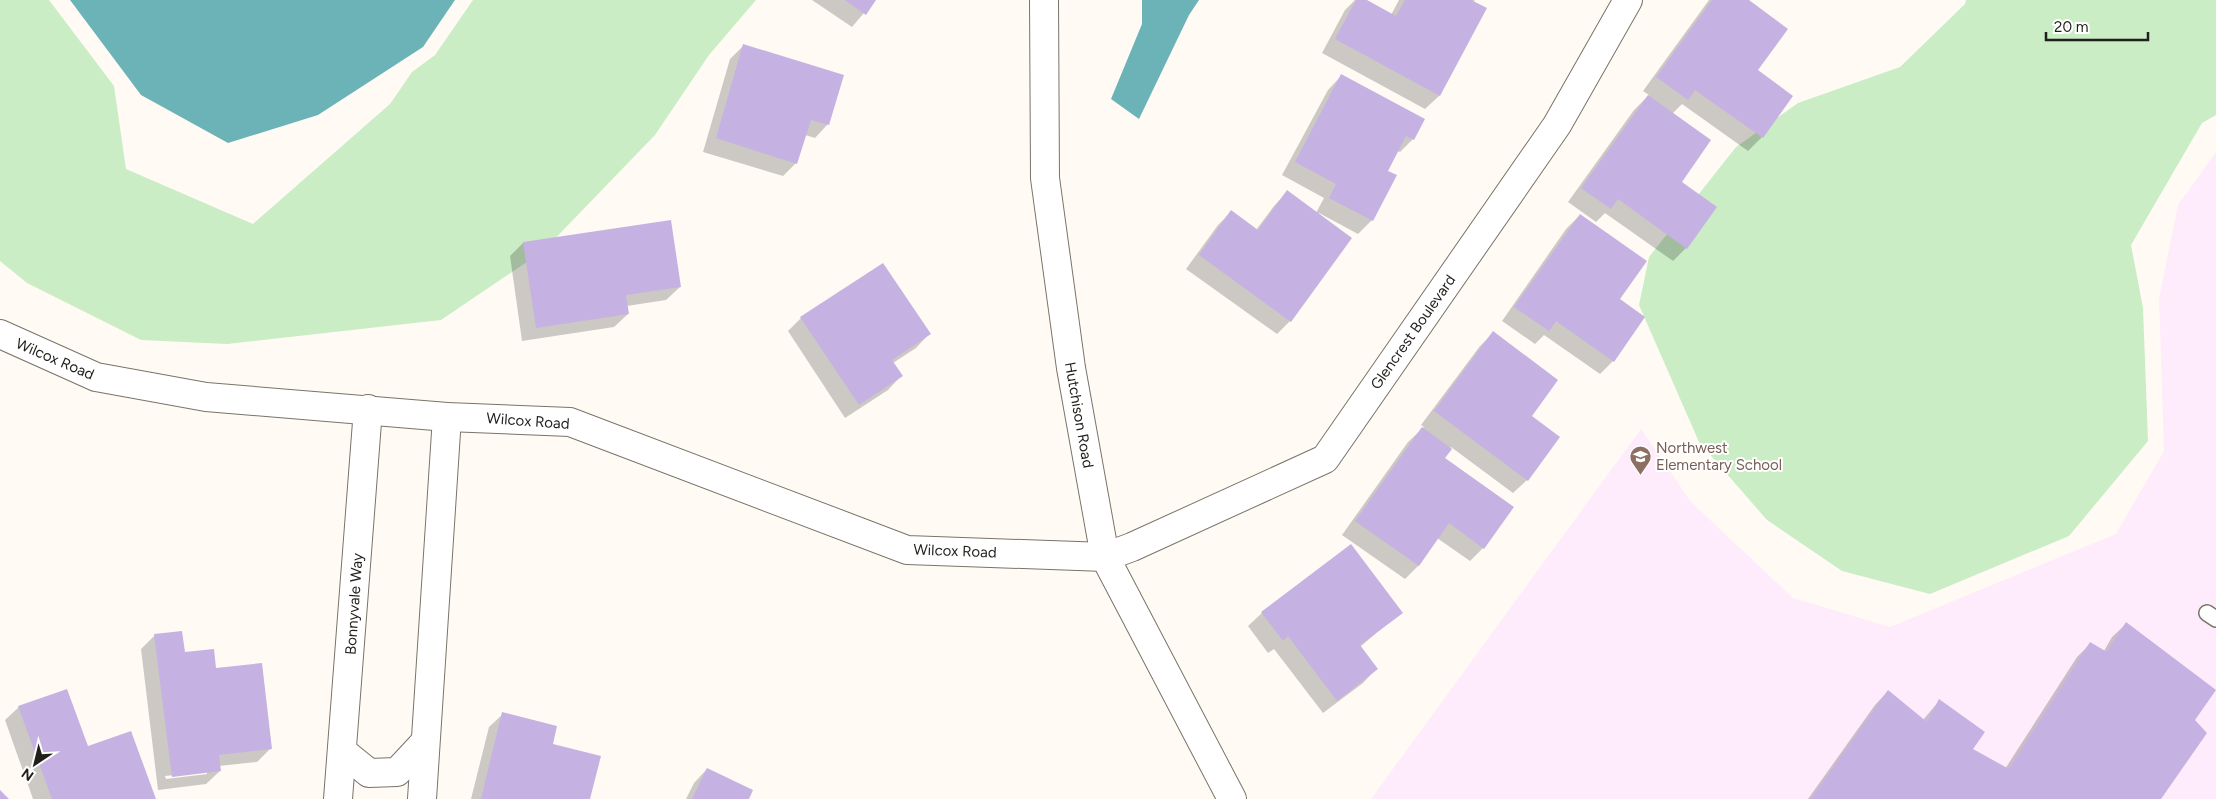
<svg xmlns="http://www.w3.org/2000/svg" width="2216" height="799" font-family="Figtree,sans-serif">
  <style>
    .education { fill: #feebfb }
    .green { fill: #caedc5 }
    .water { fill: #6cb3b8 }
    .shadow { fill: #0003; fill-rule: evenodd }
    .building { fill: #c5b2e3 }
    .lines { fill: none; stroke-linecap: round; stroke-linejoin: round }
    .service-casing { stroke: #797469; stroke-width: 18 }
    .minor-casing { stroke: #797469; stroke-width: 30 }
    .tertiary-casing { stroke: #797469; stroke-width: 30 }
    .service { stroke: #fff; stroke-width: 15 }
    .minor { stroke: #fff; stroke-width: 28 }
    .tertiary { stroke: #fff; stroke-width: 28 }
    .labels { text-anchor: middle; stroke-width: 4; stroke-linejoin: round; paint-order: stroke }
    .street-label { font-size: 15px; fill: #211f1b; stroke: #fff }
    .education-label { font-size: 15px; fill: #785e54; stroke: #fff; text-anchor: start }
  </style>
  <rect width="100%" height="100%" fill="#fffbf4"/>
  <polygon class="education" points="2216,152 2216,799 1371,799 1641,429 1691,502 1793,598 1890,627 2116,534 2164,451 2159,298 2178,205"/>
  <g class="green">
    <polygon points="0,0 49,0 114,86 126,169 253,224 390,104 412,72 435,55 473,0 756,0 709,55 655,135 543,251 441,320 227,344 141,340 27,283 0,261"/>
    <polygon points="1966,0 2216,0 2216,115 2202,123 2131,245 2143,308 2148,441 2069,536 1930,594 1842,571 1767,520 1699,442 1639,305 1649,257 1736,147 1798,103 1900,67 1965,4"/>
  </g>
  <g class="water">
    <polygon points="70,0 455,0 423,47 318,115 228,143 141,95"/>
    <polygon points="1142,0 1199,0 1189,15 1139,119 1111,99 1142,24"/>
  </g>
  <g class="shadow">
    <polygon points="812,0 875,0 852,27"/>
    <polygon points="1355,0 1364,0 1391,15 1399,0 1475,0 1473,2 1485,9 1439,96 1425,109 1322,53 1345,10"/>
    <polygon points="1709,0 1746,0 1756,71 1792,96 1762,137 1748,151 1682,104 1672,114 1686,248 1673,261 1605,213 1596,222 1568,202 1634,110 1649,95 1643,91"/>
    <polygon points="743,46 828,124 815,138 805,135 796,163 783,176 703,152 730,59"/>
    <polygon points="1341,76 1413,139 1400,152 1397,151 1386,171 1372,220 1358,234 1319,213 1290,321 1277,334 1186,269 1218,225 1231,212 1256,230 1274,206 1287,192 1316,213 1324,198 1282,175 1328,90"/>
    <polygon points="1580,215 1618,300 1613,361 1600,374 1544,335 1535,344 1502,321 1566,229"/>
    <polygon points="523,243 680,287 666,300 627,306 628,314 614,327 522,341 510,256"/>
    <polygon points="801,318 929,334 916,348 893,363 901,376 888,390 845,418 788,331"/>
    <polygon points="1493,333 1530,417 1527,480 1513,493 1451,447 1443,458 1483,548 1470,561 1437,538 1419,565 1405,579 1342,535 1408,442 1424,427 1421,425 1480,346"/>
    <polygon points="1401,612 1360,647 1376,669 1363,683 1323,713 1274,649 1268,653 1248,626 1262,613"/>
    <polygon points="2126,624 2193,720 2160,799 1808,799 1875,705 1888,691 1923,720 1939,701 1971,749 2005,769 2077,657 2090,644 2104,651 2112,637"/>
    <path d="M155,635L215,669L271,748L257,762L219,766L220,771L206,784L158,790L141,649ZM207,772V774L166,779L165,776Z"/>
    <polygon points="19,707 87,747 155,799 33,799 5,720"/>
    <polygon points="503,714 552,745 589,799 471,799 489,727"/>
    <polygon points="707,769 748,799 686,799 694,783"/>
  </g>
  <g class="building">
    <polygon points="845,0 876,0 866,15"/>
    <polygon points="1356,0 1367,0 1396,16 1405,0 1471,0 1487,8 1440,96 1335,39"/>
    <polygon points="1712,0 1749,0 1788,29 1758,70 1793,96 1763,138 1695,90 1688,100 1656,77"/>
    <polygon points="743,44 844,75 829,125 811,120 797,164 716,138"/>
    <polygon points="1341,74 1425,119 1414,140 1406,136 1388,171 1397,175 1373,221 1329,198 1336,184 1295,162"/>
    <polygon points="1648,95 1711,140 1682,182 1717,207 1687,249 1618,199 1611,209 1581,188"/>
    <polygon points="1287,190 1352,238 1291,322 1199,255 1231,210 1258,230"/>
    <polygon points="1580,214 1647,261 1620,299 1645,317 1614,362 1556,321 1549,331 1514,307"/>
    <polygon points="671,220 681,287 626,295 629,314 536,328 523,242"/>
    <polygon points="883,263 931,334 892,360 903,376 859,405 800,317"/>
    <polygon points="1493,331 1558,380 1532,416 1560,437 1528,481 1434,411"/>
    <polygon points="1422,427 1452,449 1445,458 1514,507 1484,549 1449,523 1419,566 1355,521"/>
    <polygon points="1351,544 1403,613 1360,645 1378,669 1337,701 1288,636 1283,641 1261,612"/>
    <polygon points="2126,622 2216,690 2195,720 2207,733 2161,799 1811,799 1888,690 1927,722 1939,699 1985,732 1973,749 2009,769 2090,642 2107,652"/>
    <polygon points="182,631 185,652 214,649 216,668 262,663 272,749 219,755 221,771 172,777 154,634"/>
    <polygon points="67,689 88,746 131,731 156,799 52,799 18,706"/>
    <polygon points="502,712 557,726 553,744 601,756 590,799 481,799"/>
    <polygon points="707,768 753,790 749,799 692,799"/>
    <polygon points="0,790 9,799 0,799"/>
  </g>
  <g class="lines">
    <defs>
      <polyline id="service" points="2207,613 2216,619"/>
      <g id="minor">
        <polyline points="1105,557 1132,547 1325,459 1557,125 1628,0"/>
        <polyline points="343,752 369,773 397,772 425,742"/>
        <polyline points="338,799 368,409"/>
        <polyline points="422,799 447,417"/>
      </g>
      <g id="tertiary">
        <polyline points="1044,0 1045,178 1071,368 1105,557 1232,799"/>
        <polyline points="0,334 96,377 206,397 447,417 570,422 907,550 1105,557"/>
      </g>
    </defs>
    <use href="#service" class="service-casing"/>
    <use href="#minor" class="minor-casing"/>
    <use href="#tertiary" class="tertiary-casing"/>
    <use href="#service" class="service"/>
    <use href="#minor" class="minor"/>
    <use href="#tertiary" class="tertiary"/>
  </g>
  <defs>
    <symbol id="school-pin" viewBox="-11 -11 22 30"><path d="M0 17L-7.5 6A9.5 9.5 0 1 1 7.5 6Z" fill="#8d6e63" stroke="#fff"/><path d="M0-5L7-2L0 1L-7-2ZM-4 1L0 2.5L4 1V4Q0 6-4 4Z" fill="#fff"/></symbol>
  </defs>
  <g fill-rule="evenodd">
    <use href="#school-pin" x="1628" y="444" width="25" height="34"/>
  </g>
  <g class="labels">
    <g class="street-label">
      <text transform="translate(1413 332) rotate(-55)" y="5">Glencrest Boulevard</text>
      <text transform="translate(55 359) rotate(23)" y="5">Wilcox Road</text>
      <text transform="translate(1079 415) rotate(80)" y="5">Hutchison Road</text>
      <text transform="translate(528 421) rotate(4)" y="5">Wilcox Road</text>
      <text transform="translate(955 551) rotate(2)" y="5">Wilcox Road</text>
      <text transform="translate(354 604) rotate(-86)" y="5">Bonnyvale Way</text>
    </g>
    <g class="education-label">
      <text x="1656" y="453">Northwest<tspan x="1656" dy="17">Elementary School</tspan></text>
    </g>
  </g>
  <g transform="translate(35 764) rotate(215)" stroke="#ffffff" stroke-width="4" paint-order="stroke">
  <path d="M0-4L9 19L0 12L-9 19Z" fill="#211f1b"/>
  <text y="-8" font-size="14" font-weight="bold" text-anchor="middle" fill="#211f1b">N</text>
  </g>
  <path d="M2046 32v8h102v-8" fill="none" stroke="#211f1b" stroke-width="2.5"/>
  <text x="2054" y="32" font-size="15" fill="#211f1b" stroke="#ffffff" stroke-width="4" paint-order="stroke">20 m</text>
</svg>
